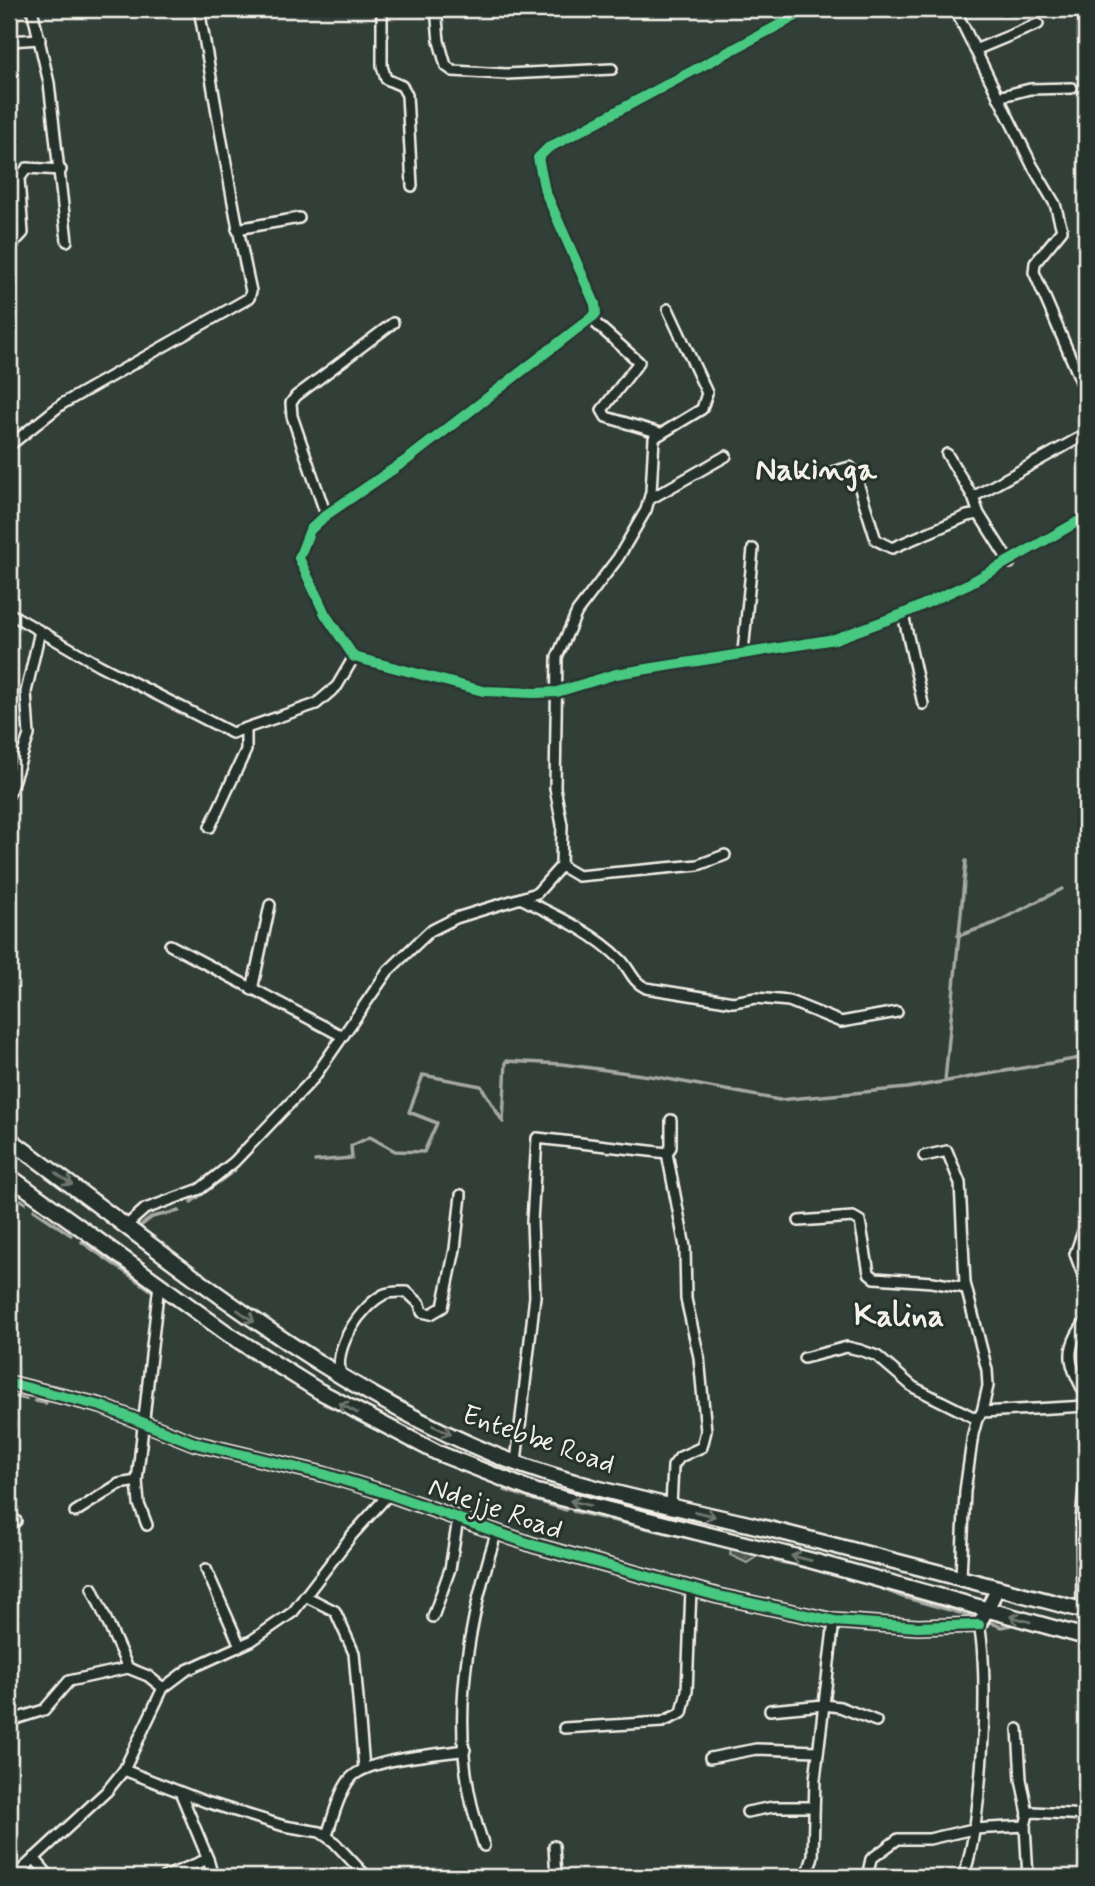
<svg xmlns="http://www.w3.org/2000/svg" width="1095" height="1886" font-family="Mynerve,sans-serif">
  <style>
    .green { fill: url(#green-dots); stroke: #a0a49c; stroke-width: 2 }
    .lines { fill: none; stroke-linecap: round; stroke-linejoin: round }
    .stream { stroke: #a6a9a1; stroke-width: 3.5 }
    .street-casing { stroke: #f4f1e8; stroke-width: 14 }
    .secondary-casing { stroke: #f4f1e8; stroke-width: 18 }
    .primary-casing { stroke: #f4f1e8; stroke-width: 19 }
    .street { stroke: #26332d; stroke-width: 9 }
    .secondary { stroke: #26332d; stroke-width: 12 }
    .primary { stroke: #26332d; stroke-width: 14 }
    .cycleway-casing { stroke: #26332d; stroke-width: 15 }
    .cycleway { stroke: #46c982; stroke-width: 10 }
    .oneway { stroke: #6e766e }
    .labels { text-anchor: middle; stroke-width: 6; stroke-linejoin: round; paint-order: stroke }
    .street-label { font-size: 28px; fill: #f4f1e8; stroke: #26332d }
    .quarter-label { font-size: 32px; font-weight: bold; fill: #f4f1e8; stroke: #26332d }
  </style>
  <defs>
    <pattern id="green-dots" width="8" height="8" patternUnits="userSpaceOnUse" patternTransform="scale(1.75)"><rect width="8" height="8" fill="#4c564f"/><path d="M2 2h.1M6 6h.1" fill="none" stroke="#666f68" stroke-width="1.8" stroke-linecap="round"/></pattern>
  </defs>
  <rect width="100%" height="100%" fill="#323e38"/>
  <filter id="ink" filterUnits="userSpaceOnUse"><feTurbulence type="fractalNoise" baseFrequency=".0143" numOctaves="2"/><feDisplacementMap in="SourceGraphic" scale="14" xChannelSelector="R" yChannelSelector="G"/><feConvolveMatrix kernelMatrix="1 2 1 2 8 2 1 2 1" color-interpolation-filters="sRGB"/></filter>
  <g filter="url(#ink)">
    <polygon class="green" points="731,1548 759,1555 747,1563 730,1555"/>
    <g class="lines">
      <g class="stream">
        <polyline points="958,936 995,923 1062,889"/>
        <polyline points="945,1081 966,861"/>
        <polyline points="315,1161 352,1158 351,1146 370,1137 395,1151 424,1152 437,1123 409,1112 423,1075 481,1086 503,1122 506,1061 562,1064 657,1077 779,1100 907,1088 1086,1057"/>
        <polyline points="21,1200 25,1203"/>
        <polyline points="191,1202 235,1170"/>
        <polyline points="34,1210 71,1235"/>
        <polyline points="139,1227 152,1217 179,1211"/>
        <polyline points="82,1242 154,1292"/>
        <polyline points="167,1300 192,1317"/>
        <polyline points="201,1324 215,1334"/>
        <polyline points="224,1340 253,1360"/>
        <polyline points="259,1364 288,1380"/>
        <polyline points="49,1385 64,1388"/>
        <polyline points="9,1395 26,1399"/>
        <polyline points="35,1401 46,1403"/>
        <polyline points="324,1404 345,1412"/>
        <polyline points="351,1417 403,1443"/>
        <polyline points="410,1448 420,1451"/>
        <polyline points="505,1490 566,1510"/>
        <polyline points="573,1511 693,1539"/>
        <polyline points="701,1541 710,1543"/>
        <polyline points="775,1561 808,1567"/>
        <polyline points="873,1585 900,1596 971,1616"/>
        <polyline points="987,1621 1001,1627 1011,1625"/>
      </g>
      <defs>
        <g id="street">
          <polyline points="32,9 49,83 67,241"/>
          <polyline points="382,9 382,66 386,79 402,86 407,95 412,186"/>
          <polyline points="436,9 439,41 446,66 453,71 506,74 612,69"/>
          <polyline points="809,9 548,148 538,158 545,191 595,304 596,314 408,459 326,515 310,530 299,558 325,614 354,657 483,691 535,693 557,692 616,674 835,639 903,614 970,583 1086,517"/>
          <polyline points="955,9 1032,165 1055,204 1062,230 1035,263 1034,272 1086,393"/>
          <polyline points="9,41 40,39"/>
          <polyline points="975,50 1038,24"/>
          <polyline points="998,97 1030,89 1072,88"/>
          <polyline points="237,229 299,218"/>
          <polyline points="9,248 23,233 19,179 27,168 61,170"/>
          <polyline points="592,320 639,362 602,410 606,417 660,433"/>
          <path d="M9,446L62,404L249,298L251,291C230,198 216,103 199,9"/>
          <polyline points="947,454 973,497"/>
          <polyline points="821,475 850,467 855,473 876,540 892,548 967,516 979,514"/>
          <polyline points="650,499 726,456"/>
          <polyline points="326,515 292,416 291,403 296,396 393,323"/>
          <polyline points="1010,563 979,514 973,497 1086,434"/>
          <polyline points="9,613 99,665 232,733 316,704 337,686 354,657"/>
          <polyline points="903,614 923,704"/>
          <polyline points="743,652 753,549"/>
          <polyline points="9,794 29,735 26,692 40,631"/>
          <polyline points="210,827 246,750 246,730"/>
          <polyline points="561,866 578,876 698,865 725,855"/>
          <path d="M522,899C555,915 595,933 621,960C631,971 632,981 646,988L733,1002L756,998L789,1001L841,1022L897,1012"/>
          <polyline points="170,945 342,1036"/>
          <polyline points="252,990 270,905"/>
          <polyline points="671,1120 671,1147 667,1153 685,1247 686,1299 699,1357 706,1431 702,1447 680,1457 673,1466 671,1506"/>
          <polyline points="924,1156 947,1151 960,1183 965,1283 987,1370 988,1386 982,1412 977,1419 973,1434 965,1491 961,1577"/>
          <polyline points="799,1221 853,1217 860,1221 869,1273 875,1278 932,1282 966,1288"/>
          <polyline points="1086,1223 1075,1254 1086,1283"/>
          <polyline points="130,1227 128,1224 145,1209 200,1189 234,1162 313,1079 388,971 430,931 456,918 537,893 561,866 562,825 555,788 557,657 577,612 618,558 646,510 651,492 654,438 702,409 707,393 668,309"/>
          <path d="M1086,1321C1062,1351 1070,1365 1086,1396"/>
          <polyline points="804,1358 847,1347 860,1350 877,1356 913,1387 977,1419"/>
          <path d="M342,1376C330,1351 362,1304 385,1294C392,1291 400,1292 407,1292L420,1304L422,1312L431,1314L443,1307L455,1249L461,1195"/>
          <polyline points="982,1412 1086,1406"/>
          <polyline points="516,1462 535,1296 532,1222 537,1138 667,1153"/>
          <polyline points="75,1512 119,1484 137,1481"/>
          <polyline points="9,1514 16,1521"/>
          <polyline points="147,1525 139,1504 137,1481 159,1284"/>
          <polyline points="206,1569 240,1646"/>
          <polyline points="92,1588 128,1668"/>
          <polyline points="305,1596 335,1611 354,1653 364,1768"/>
          <polyline points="1082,1610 1081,1520 1086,1467"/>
          <polyline points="433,1617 450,1569 458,1519"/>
          <polyline points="770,1710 824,1705 840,1707 876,1721"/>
          <polyline points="9,1721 44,1710 69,1681 128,1668 148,1676 163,1688"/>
          <polyline points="564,1728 662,1722 682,1713 687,1691 691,1589"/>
          <polyline points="1018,1729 1021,1779 1028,1814"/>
          <polyline points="710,1758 756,1749 818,1751"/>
          <polyline points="124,1770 206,1802 284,1826 320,1832 333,1841 367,1877"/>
          <polyline points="747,1812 773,1807 813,1807"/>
          <polyline points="1025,1826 1028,1877"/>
          <path d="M327,1835C333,1818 338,1795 349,1780C366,1758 437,1755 465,1750"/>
          <path d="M484,1846C446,1743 464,1636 496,1534"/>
          <polyline points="554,1846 556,1877"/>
          <polyline points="34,1858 50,1877"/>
          <polyline points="208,1859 213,1877"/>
          <polyline points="14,1877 107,1791 124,1770 163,1688 187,1670 251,1641 293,1612 352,1535 389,1494"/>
          <polyline points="164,1877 208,1859 181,1794"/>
          <polyline points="807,1877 813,1856 815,1779 834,1621"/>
          <polyline points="867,1877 871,1859 898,1839 929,1839 973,1829 1025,1826 1028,1814 1033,1812 1086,1815"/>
          <path d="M963,1877C982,1830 990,1674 979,1625"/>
        </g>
        <polyline id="secondary" points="9,1383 101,1406 194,1443 323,1474 389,1494 533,1545 718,1596 834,1621 918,1627 979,1625 998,1588"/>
        <g id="primary">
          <path d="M9,1139C165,1253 315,1381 495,1455C579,1489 673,1506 761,1527C870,1554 978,1583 1086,1611"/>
          <polyline points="9,1176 228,1334 319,1391 438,1453 537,1492 809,1560 1086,1637"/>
        </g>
      </defs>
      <use href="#street" class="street-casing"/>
      <use href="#secondary" class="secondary-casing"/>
      <use href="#primary" class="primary-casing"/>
      <use href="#street" class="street"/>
      <use href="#secondary" class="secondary"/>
      <use href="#primary" class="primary"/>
      <defs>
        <g id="cycleway">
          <polyline points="809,9 548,148 538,158 545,191 595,304 596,314 408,459 326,515 310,530 299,558 325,614 354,657 483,691 535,693 557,692 616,674 835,639 903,614 970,583 1086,517"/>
          <polyline points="9,1383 101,1406 194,1443 323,1474 389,1494 533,1545 718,1596 834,1621 918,1627 979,1625"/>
        </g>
      </defs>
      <use href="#cycleway" class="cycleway-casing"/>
      <use href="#cycleway" class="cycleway"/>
    </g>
    <defs><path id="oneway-shaft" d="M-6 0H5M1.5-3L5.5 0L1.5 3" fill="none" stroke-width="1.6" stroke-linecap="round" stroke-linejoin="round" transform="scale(1.75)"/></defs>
    <g class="oneway">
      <use href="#oneway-shaft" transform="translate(64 1179) rotate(36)"/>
      <use href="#oneway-shaft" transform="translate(246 1316) rotate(36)"/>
      <use href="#oneway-shaft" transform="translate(348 1408) rotate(-151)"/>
      <use href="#oneway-shaft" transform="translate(442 1430) rotate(25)"/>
      <use href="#oneway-shaft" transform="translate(580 1503) rotate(-166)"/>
      <use href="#oneway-shaft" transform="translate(705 1514) rotate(13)"/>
      <use href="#oneway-shaft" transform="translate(801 1558) rotate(-166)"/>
      <use href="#oneway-shaft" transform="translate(1020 1619) rotate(-164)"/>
    </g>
  </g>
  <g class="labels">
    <g class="street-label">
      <text transform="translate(539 1438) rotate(19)" y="10">Entebbe Road</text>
      <text transform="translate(496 1507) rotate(19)" y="10">Ndejje Road</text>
    </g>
    <g class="quarter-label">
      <text x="816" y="479">Nakinga</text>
      <text x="899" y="1325">Kalina</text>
    </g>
  </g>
  <rect width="1095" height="1886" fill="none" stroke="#26332d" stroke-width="35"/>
  <rect x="18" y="18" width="1060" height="1851" fill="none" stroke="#f4f1e8" stroke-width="2.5" filter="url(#ink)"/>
</svg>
